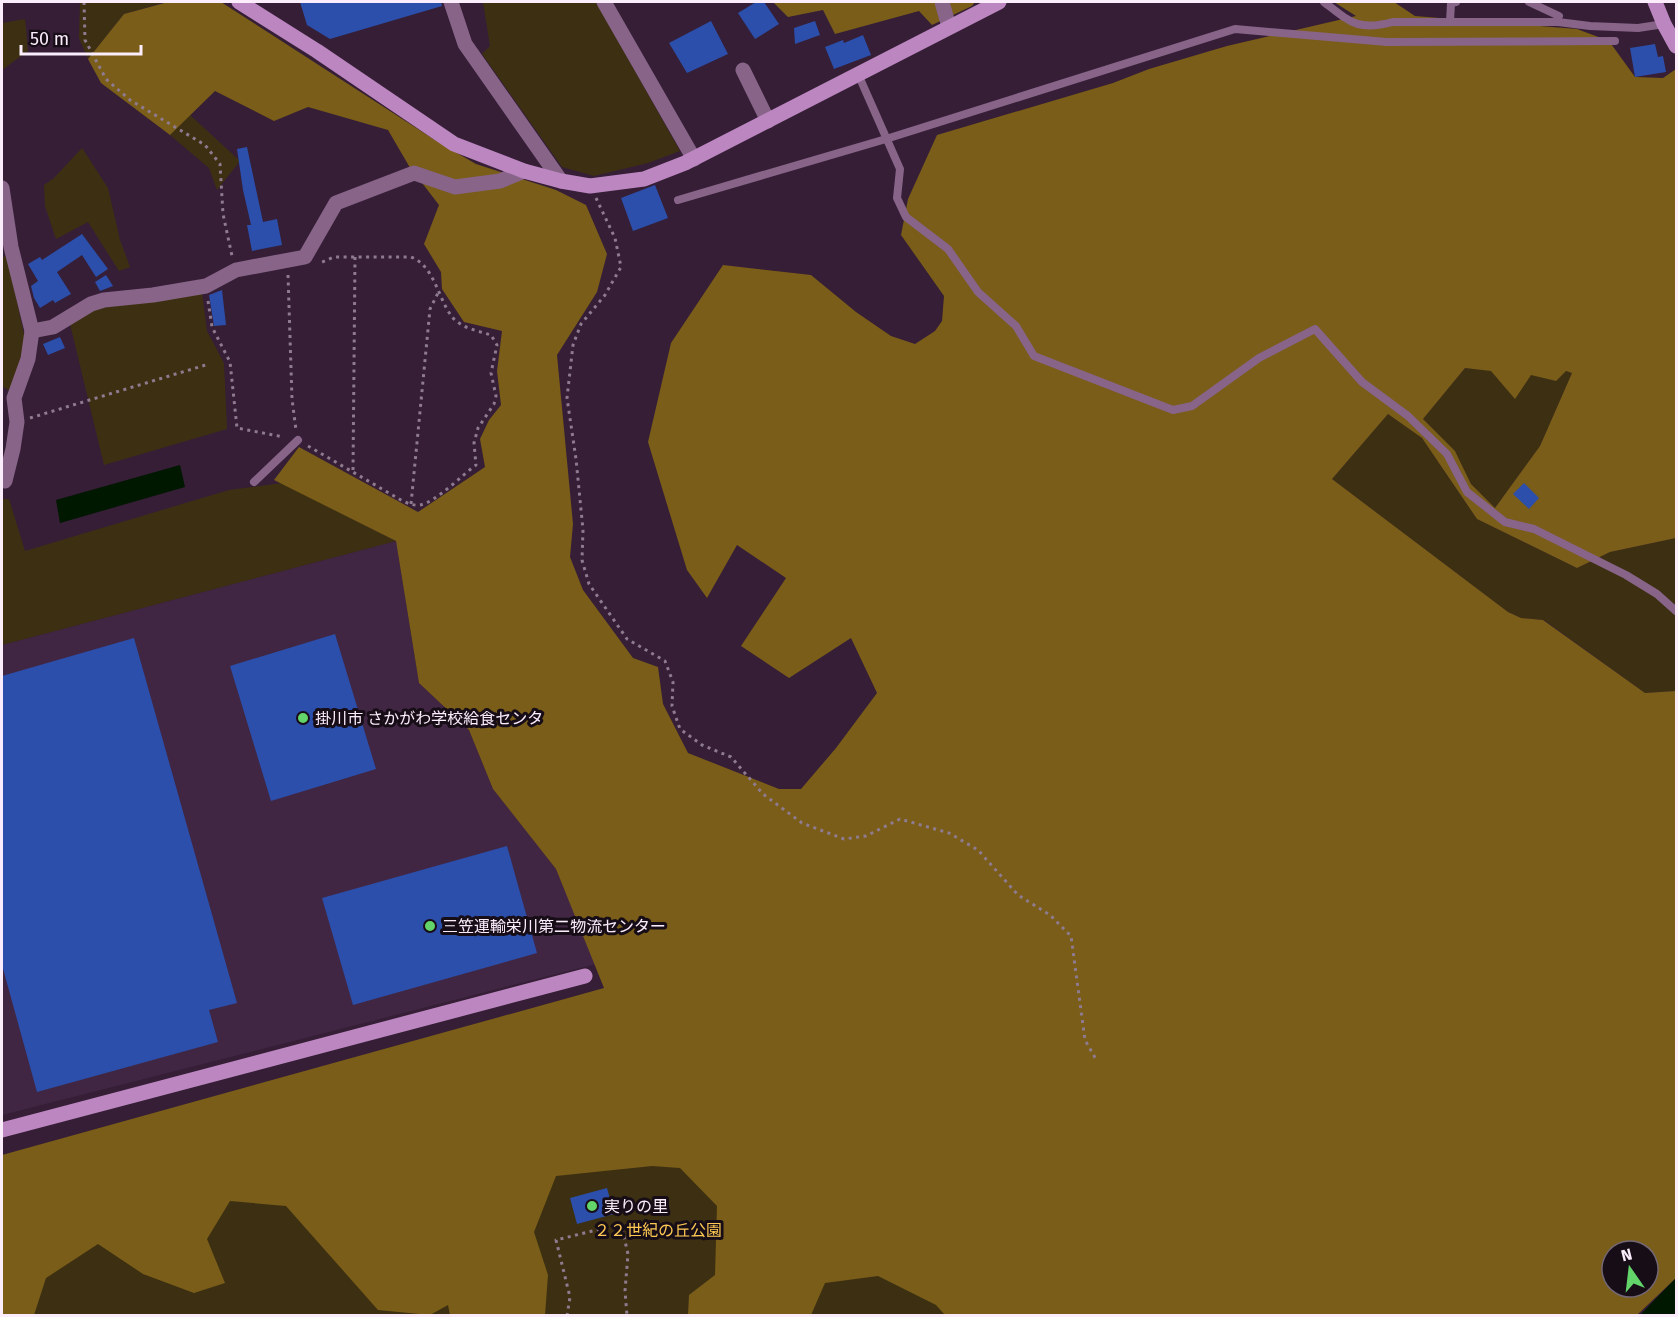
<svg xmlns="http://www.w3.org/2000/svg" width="1678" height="1317" font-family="'Fira Sans','Noto Sans JP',sans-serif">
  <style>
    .built { fill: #412643 }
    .green { fill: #3d3012 }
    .forest { fill: #7a5d18; fill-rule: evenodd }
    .water { fill: #001700 }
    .building { fill: #2b4faa }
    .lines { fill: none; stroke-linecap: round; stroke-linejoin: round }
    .path { stroke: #8f7b90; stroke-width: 3; stroke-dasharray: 3 4.5; stroke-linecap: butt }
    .lane { stroke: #876488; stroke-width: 8 }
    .street { stroke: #876488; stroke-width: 15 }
    .secondary { stroke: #bc86c0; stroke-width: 15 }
    .poi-dot { fill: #62d469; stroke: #170d17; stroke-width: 2 }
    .labels { text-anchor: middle; stroke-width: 6; stroke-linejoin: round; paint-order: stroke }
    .poi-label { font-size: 16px; fill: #fcedfd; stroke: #170d17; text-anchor: start }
    .park-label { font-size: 16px; fill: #fec952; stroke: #170d17 }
  </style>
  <rect width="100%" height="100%" fill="#351e36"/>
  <polygon class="built" points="396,541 419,683 469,730 493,789 556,869 596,964 2,1115 2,645"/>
  <g class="green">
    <polygon points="80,2 165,2 124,14 88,59 79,38"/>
    <polygon points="483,2 596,2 680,151 648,163 594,176 562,167 482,54 490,46"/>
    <polygon points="25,19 28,51 2,70 2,23"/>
    <polygon points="190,115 240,161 217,190 209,168 170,135"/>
    <polygon points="82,148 108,188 120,240 130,267 119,271 88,222 56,239 45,206 44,185 54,178"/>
    <polygon points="7,256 25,339 18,371 10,391 2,386 2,257"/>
    <polygon points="202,292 207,331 224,363 227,429 104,465 70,324 102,304"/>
    <polygon points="1465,368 1531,374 1555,381 1566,371 1572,373 1540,446 1495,508 1471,484 1455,451 1423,419"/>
    <polygon points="1388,414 1422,438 1477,519 1577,568 1610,552 1676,538 1676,691 1645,693 1544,620 1521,618 1508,612 1332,479"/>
    <polygon points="282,483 396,541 2,645 2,499 9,499 25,551 229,490"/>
    <polygon points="691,1144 819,1254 893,1250 961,1316 512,1316 548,1152"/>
    <polygon points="224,1171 311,1177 476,1316 5,1316 22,1260"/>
  </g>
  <g class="forest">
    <path d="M168,2H221L438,142L476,164L556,190L586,205L607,254L597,292L557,355L573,524L570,557L583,590L633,658L658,667L663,704L688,753L779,789H801L836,748L877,693L851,638L789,678L741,646L786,578L737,545L707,598L687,570L648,442L671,343L723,265L811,275L856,312L891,336L915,344L935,331L942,321L944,296L901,235L908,199L937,135L1113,83L1149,69L1227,46L1356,16L1334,2H1394L1415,16L1577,29L1609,41L1635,77L1663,78L1676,69V538L1610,552L1577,568L1477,519L1422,438L1388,414L1332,479L1508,612L1521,618L1543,620L1645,693L1676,691V1278L1637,1315H945L936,1305L878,1276L825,1283L811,1315H688L689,1295L715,1275L717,1206L680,1168L652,1166L556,1176L534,1232L548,1275L545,1315H450L448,1305L430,1315L378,1310L286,1206L230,1201L207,1239L225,1283L194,1293L143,1274L98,1244L46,1278L34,1315L2,1316V1155L604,988L556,869L493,789L469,730L419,683L396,541L274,480L299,447L418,512L485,467L480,439L489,420L501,405L497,371L502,331L464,322L442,289L441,272L424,244L439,205L409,166L388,130L308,107L274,121L215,91L170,135L101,83L88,59L124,14ZM1465,368L1491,371L1515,399L1531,375L1556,381L1566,371L1572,373L1540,446L1495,508L1471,484L1455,451L1423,419ZM1612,1251H1648V1287H1612Z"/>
    <polygon points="773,2 975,2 972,6 932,25 919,11 835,34 823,10 788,17"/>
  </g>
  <g class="water">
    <polygon points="180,465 185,487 60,523 56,500"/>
    <polygon points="1676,1278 1676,1315 1640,1315"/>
  </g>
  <g class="building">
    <polygon points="300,2 441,2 442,6 330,39 307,25"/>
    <polygon points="756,2 764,2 779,24 755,39 738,13"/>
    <polygon points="711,21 728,54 687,73 669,43"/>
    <polygon points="815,21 820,35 795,44 794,28"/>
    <polygon points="863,35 871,55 834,69 825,47 843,40 844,43"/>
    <polygon points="1655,44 1658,57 1663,56 1666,72 1635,77 1630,48"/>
    <polygon points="247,147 263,222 277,219 282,245 252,251 247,225 251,225 243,190 237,149"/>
    <polygon points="655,185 668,218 633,231 621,198"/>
    <polygon points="82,234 108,269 96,277 82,255 57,272 71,294 55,303 53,300 40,308 34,298 31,286 38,281 28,264 40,257 42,260"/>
    <polygon points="106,275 113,286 100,291 95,282"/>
    <polygon points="222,290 226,325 214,326 209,295"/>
    <polygon points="60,337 65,348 48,355 43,344"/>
    <polygon points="1524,483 1539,498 1529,509 1513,494"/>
    <polygon points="335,634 376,769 271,801 230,666"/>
    <polygon points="134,638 237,1003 209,1010 218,1042 37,1092 2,965 2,676"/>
    <polygon points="507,846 537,953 353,1005 322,898"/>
    <polygon points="607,1188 614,1214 577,1224 570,1198"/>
  </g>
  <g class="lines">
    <g class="path">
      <polyline points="84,2 85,40 106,79 130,100 205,145 220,164 223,214 232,256"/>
      <polyline points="596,198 615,238 621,267 605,295 581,324 573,345 567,398 576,459 583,530 582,560 589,584 627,639 665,661 673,682 672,706 680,729 702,745 731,757 763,794 802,823 844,839 866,836 900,819 949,833 978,850 1018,895 1050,915 1071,936 1085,1040 1097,1061"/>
      <polyline points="288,275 292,399 296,430"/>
      <polyline points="208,301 212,327 230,362 237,428 284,437"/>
      <polyline points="30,418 209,364"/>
      <path d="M308,446L401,500C407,503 413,506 420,505C436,502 462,475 476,465L474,443L478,428L494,404L496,396L491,373L497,345L491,335C478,331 462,328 453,318C438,300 435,266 411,257H334L320,263"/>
      <polyline points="353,470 355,257"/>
      <polyline points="411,504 430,309 439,291"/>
      <polyline points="567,1316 570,1297 556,1240 621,1224 628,1254 625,1291 627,1316"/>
    </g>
    <g class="lane">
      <path d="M1324,2C1351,23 1358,31 1393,22H1558L1590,26L1638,28L1664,24"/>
      <polyline points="1529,2 1559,16"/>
      <polyline points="1450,22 1451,3 1456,2"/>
      <polyline points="858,74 900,169 897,198 906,217 948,249 978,292 1016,326 1034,356 1173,410 1192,406 1259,358 1315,329 1362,382 1408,416 1447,454 1467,492 1505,522 1534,529 1626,575 1657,594 1676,611"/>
      <polyline points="678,200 886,139 1235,29 1387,42 1615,41"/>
      <polyline points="254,482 298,440"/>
    </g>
    <g class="street">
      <polyline points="451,2 465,44 561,181"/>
      <polyline points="604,2 694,159"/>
      <polyline points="942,2 949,27"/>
      <polyline points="743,70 768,121"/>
      <polyline points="2,188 11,247 32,331 28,359 14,398 17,422 13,449 5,481 2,479"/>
      <polyline points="32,331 53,327 91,304 104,300 153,295 206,286 236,270 305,257 336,203 414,173 455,187 500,181 524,171"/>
    </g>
    <g class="secondary">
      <polyline points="239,2 317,51 454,144 524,171 561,181 590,186 644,179 685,163 999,2"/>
      <polyline points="1655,2 1664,24 1676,46"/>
      <polyline points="2,1130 585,976"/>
    </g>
  </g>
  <g class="poi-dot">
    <circle cx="303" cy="718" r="6"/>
    <circle cx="430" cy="926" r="6"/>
    <circle cx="592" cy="1206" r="6"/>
  </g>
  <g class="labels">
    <g class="poi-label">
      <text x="315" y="724">掛川市 さかがわ学校給食センタ</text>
      <text x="442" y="932">三笠運輸栄川第二物流センター</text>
      <text x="604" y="1212">実りの里</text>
    </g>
    <g class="park-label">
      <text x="658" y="1236">２２世紀の丘公園</text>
    </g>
  </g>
  <rect width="1678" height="1317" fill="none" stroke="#fcedfd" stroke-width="6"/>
  <g transform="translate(1630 1269) rotate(346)"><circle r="28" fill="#170d17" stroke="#736773" stroke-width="1.5"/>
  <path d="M0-4.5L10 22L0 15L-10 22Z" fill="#62d469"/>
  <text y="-9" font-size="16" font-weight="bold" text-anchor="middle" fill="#fcedfd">N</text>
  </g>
  <path d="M21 45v9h120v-9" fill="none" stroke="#fcedfd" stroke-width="3"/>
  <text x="30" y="45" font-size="18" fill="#fcedfd" stroke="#170d17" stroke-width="4.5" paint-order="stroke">50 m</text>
</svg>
